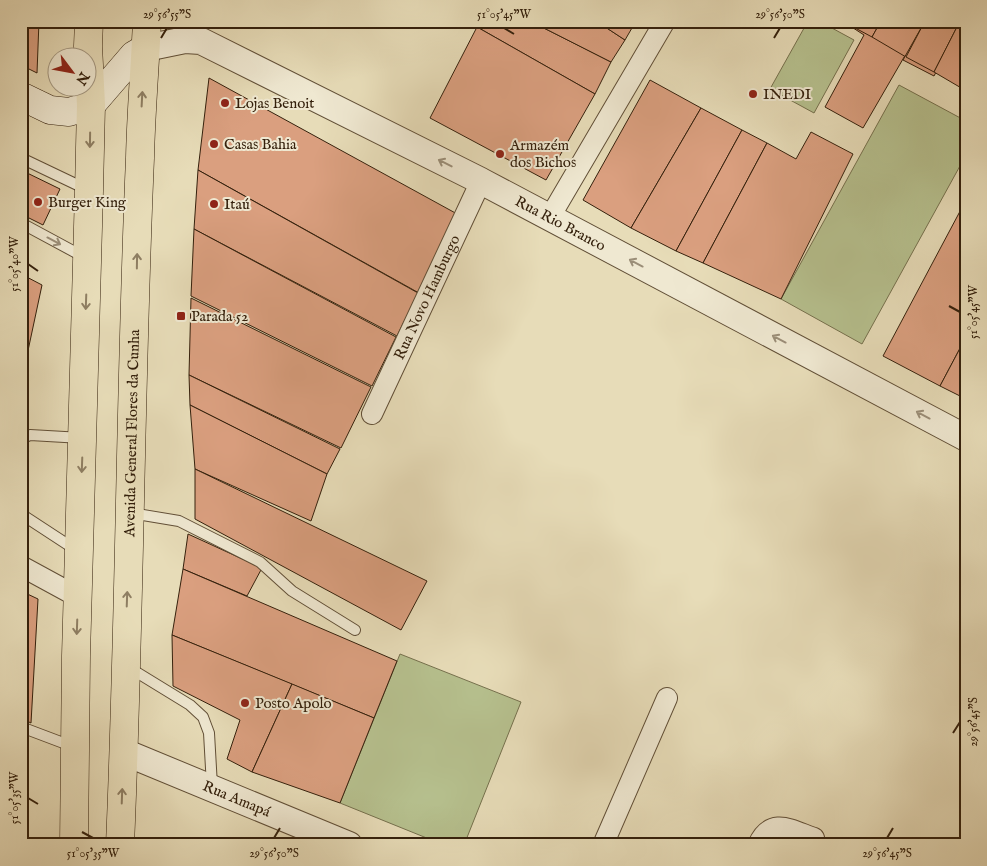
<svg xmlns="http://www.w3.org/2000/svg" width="987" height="866" font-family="'IM FELL English',serif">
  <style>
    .green { fill: #b6c08e; stroke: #75704d }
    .building { fill: #da9f7f; stroke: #34200c }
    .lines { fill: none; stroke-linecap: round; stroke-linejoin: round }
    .service-casing { stroke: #614f37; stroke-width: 12 }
    .minor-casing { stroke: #614f37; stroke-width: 22 }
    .tertiary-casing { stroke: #614f37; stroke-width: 28 }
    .secondary-casing { stroke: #34200c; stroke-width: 29 }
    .primary-casing { stroke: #34200c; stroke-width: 29 }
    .service { stroke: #efe8d1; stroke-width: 10 }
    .minor { stroke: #efe8d1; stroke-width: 20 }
    .tertiary { stroke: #efe8d1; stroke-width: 26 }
    .secondary { stroke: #efe8d1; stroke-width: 28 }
    .primary { stroke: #e7dcb8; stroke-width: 28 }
    .oneway { stroke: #8e7e62 }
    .oneway2 { stroke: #9b8e78 }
    .ticks { fill: none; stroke: #34200c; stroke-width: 2 }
    .poi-dot { fill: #8f2418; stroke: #efe8d1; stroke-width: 2 }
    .labels { text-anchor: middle; stroke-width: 4; stroke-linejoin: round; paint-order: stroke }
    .poi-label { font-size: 15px; fill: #34200c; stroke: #efe8d1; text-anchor: start }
    .street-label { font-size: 15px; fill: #34200c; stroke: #efe8d1 }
    .neatline { fill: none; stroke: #34200c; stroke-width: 2 }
    .ticks-label { font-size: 12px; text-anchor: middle; fill: #34200c }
  </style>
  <rect width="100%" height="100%" fill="#e7dcb8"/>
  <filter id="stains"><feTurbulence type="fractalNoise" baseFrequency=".004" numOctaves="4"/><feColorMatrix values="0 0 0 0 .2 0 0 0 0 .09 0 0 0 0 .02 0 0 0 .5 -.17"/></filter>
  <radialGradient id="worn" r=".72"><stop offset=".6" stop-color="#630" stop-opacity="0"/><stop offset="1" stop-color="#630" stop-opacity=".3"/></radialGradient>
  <g class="green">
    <polygon points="808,21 819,21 854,40 814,113 770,89"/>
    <polygon points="899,85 966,121 966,155 862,344 781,299"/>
    <polygon points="400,654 521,702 464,845 444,845 340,803"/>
  </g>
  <g class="building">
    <polygon points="21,21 39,21 37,73 21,65"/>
    <polygon points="481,21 530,21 611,62 595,94 477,27"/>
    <polygon points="530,21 596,21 625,40 611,62"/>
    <polygon points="596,21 636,21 625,40"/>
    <polygon points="845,21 925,21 863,128 825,107 864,35 844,22"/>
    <polygon points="845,21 881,21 872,37 844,22"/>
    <polygon points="881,21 925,21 906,57 872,37"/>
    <polygon points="925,21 963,21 934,76 903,60"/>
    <polygon points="925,21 960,21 934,72 906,57"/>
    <polygon points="960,21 966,21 966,84 963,89 934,72"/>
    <polygon points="477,27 595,94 546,180 430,118"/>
    <polygon points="209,78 459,215 419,293 198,170"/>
    <polygon points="650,80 701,108 631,228 583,200"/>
    <polygon points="701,108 742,130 676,251 631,228"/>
    <polygon points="742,130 767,143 703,263 676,251"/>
    <polygon points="811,132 853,154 781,299 703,263 767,143 796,159"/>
    <polygon points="21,170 60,189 43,225 21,214"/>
    <polygon points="198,170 418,293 397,336 194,229"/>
    <polygon points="966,200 966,337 940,386 883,356"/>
    <polygon points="194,229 396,337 372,386 191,296"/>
    <polygon points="21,274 42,285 26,360 21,358"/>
    <polygon points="191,298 371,387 341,448 189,375"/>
    <polygon points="966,337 966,399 940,386"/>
    <polygon points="189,375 340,449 327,474 190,405"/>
    <polygon points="190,405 327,474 311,521 195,469"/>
    <polygon points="195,469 427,581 401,630 195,519"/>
    <polygon points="188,534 262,568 247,596 183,569"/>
    <polygon points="183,569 397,661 374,718 172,635"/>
    <polygon points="21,591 38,599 31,723 21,718"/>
    <polygon points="172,635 292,684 252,772 227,759 240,720 173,686"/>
    <polygon points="292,684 374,718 340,803 252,772"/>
    <polygon points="21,737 22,738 24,781 21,780"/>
  </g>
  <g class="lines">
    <defs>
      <g id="service">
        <polyline points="21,158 86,189"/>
        <polyline points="21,223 84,257"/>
        <polyline points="21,439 30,435 82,438"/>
        <polyline points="131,513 179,521 260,562 292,591 355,630"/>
        <polyline points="21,514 76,550"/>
        <polyline points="128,667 190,705 203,717 209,733 212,786"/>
        <polyline points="21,727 74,747"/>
      </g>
      <g id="minor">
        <polyline points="550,217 665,21"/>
        <path id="s1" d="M372,414L481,181"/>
        <polyline points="21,566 78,597"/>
        <polyline points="603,845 667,698"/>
        <path d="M758,845C771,816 791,830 814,838"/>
      </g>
      <g id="tertiary">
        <path id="s2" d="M146,48L185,40L201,41L481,181L966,438"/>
        <path id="s3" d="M124,752L349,845"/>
      </g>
      <polyline id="secondary" points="21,96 50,110 69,112 91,105 134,55 146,48"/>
      <g id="primary">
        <polyline points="74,845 76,656 89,191 91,105 88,46 89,21"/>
        <path id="s4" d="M120,845C130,616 130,387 140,158C141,112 145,67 147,21"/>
      </g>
    </defs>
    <use href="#service" class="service-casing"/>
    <use href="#minor" class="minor-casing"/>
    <use href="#tertiary" class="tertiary-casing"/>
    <use href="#secondary" class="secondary-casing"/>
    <use href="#primary" class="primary-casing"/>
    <use href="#service" class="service"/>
    <use href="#minor" class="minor"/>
    <use href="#tertiary" class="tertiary"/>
    <use href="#secondary" class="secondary"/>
    <use href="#primary" class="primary"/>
  </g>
  <defs><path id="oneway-shaft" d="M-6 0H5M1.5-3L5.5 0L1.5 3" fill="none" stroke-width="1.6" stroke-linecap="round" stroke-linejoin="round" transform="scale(1.25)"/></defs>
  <g class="oneway">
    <use href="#oneway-shaft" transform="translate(142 99) rotate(-87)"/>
    <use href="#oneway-shaft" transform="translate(90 140) rotate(91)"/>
    <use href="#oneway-shaft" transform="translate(137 261) rotate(-89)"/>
    <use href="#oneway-shaft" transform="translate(86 302) rotate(92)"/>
    <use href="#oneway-shaft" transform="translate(82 465) rotate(92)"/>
    <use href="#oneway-shaft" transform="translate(127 599) rotate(-88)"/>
    <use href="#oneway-shaft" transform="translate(77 627) rotate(92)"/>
    <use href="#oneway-shaft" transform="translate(122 796) rotate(-88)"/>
  </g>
  <g class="oneway2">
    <use href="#oneway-shaft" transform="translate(445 163) rotate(-153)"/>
    <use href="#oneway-shaft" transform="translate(54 241) rotate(28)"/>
    <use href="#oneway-shaft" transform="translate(636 263) rotate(-152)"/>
    <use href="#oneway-shaft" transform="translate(779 339) rotate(-152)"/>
    <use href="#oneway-shaft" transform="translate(923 415) rotate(-152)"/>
  </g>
  <path class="ticks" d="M504,28L514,34M161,38L167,28M774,38L780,28M28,264L38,271M949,306L960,312M953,733L960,722M28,798L38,804M82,832L93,838M274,838L280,828M887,838L893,828"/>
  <g class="poi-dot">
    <circle cx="753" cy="94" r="5"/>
    <circle cx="225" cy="103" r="5"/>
    <circle cx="214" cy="144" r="5"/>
    <circle cx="500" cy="154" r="5"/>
    <circle cx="38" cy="202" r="5"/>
    <circle cx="214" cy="204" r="5"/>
    <rect x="176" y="311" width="10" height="10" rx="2.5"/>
    <circle cx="245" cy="703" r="5"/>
  </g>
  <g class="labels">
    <g class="poi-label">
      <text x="763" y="99">INEDI</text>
      <text x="235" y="108">Lojas Benoit</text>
      <text x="224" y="149">Casas Bahia</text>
      <text x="510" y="150">Armazém<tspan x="510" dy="17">dos Bichos</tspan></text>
      <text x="48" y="207">Burger King</text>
      <text x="224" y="209">Itaú</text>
      <text x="191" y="321">Parada 52</text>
      <text x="255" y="708">Posto Apolo</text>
    </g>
    <g class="street-label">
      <text dy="5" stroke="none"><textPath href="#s2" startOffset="459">Rua Rio Branco</textPath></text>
      <text dy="5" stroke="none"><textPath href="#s1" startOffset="129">Rua Novo Hamburgo</textPath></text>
      <text dy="5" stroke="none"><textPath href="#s4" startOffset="412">Avenida General Flores da Cunha</textPath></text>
      <text dy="5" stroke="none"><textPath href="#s3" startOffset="122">Rua Amapá</textPath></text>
    </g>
  </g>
  <rect width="987" height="866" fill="none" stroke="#e7dcb8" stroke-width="55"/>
  <g transform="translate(72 72) rotate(122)"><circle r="24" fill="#efe8d1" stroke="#a49882"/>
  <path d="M0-4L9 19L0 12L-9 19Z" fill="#8f2418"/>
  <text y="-8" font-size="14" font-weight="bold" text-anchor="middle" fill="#34200c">N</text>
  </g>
  <rect x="28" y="28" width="932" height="810" class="neatline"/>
  <g class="ticks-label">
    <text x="167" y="18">29°56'55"S</text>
    <text x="504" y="18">51°05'45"W</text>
    <text x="780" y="18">29°56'50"S</text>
    <text transform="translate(14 264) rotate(-90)" y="4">51°05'40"W</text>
    <text transform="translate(973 312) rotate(-90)" y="4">51°05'45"W</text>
    <text transform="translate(973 722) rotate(-90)" y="4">29°56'45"S</text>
    <text transform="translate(14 798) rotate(-90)" y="4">51°05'35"W</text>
    <text x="93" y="857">51°05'35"W</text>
    <text x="274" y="857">29°56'50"S</text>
    <text x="887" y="857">29°56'45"S</text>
  </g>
  <rect width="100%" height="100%" filter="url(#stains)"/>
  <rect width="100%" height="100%" fill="url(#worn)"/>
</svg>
